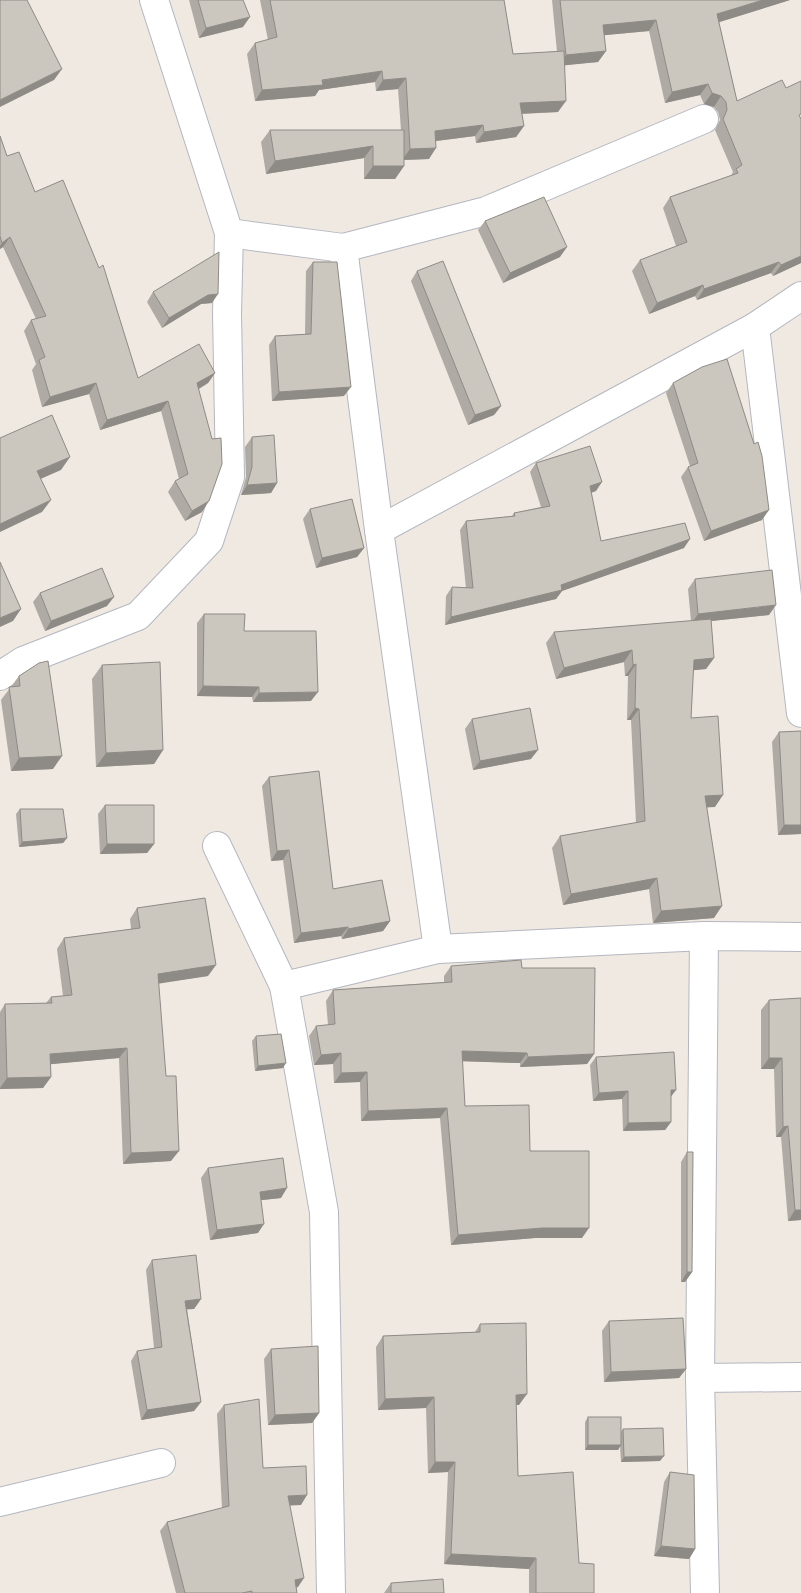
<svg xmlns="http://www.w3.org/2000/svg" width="801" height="1593" font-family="Lato,sans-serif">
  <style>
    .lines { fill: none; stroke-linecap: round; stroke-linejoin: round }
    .minor-casing { stroke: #b4b7c1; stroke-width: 30 }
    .minor { stroke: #fff; stroke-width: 28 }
    .wall { fill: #afaba4 }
    .shaded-wall { fill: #8e8b86 }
    .building { fill: #cbc7bf; stroke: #8e8b86 }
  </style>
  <rect width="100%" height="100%" fill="#efe9e1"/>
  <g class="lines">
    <defs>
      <g id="minor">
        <polyline points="154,0 229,233 343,248 379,530 438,949"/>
        <polyline points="343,248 486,211 704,119"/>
        <polyline points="755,327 801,713"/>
        <polyline points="379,530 755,327 801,296"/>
        <polyline points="0,676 23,661 138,616 209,541 230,477 227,313 229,233"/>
        <polyline points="217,846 284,986"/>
        <polyline points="704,936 700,1378 705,1593"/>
        <polyline points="700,1378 801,1377"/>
        <polyline points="0,1502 161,1463"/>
        <polyline points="331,1593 324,1212 284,986 438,949 704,936 801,937"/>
      </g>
    </defs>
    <use href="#minor" class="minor-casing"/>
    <use href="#minor" class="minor"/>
  </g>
  <g class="wall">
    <polygon points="189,0 243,0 243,27 199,38"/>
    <polygon points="260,0 504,0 513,54 557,52 552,0 790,0 719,22 737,101 801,263 773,276 771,273 697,300 695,296 649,314 632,271 640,260 676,246 663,208 670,197 731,176 733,172 715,130 720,120 718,112 714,107 704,104 700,95 665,103 649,31 604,35 606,51 598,62 564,65 558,112 522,114 524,126 516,137 476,143 475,136 436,141 429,159 404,160 404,166 395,179 364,179 364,158 266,174 261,142 270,130 401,130 398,89 376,91 375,82 319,90 315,96 255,101 247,54 255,43 268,40"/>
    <polygon points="0,136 7,156 35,192 138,378 215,373 208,383 199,389 202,512 185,521 168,492 175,481 179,479 161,411 100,430 89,394 42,407 32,370 36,364 24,331 31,320 36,319 3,247 0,249"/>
    <polygon points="485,221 560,257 503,283 478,230"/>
    <polygon points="313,262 344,396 272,401 269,345 275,336 305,334 306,271"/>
    <polygon points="417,271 501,406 494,415 468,425 411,281"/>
    <polygon points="153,292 212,303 201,304 162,328 147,302"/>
    <polygon points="673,383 762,520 704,541 681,477 688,467 690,466 666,393"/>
    <polygon points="252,437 277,483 271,493 241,495 246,477 245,447"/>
    <polygon points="536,463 596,491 591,493 601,541 684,548 562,591 556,599 445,625 446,596 452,587 466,588 460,530 466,521 512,516 514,513 541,507 530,472"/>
    <polygon points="310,509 364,548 357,557 316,568 303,519"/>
    <polygon points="695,579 769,615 711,621 714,658 706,669 693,670 691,718 715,807 707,807 714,918 653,923 649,889 563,905 552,848 560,836 636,823 631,720 627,720 628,676 625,676 624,662 556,679 546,643 554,632 691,621 688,589"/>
    <polygon points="40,593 107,606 45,631 33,602"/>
    <polygon points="204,614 244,631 311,701 253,702 252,697 197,696 197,623"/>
    <polygon points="102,665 163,750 154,764 96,767 92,679"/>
    <polygon points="19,676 53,769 11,771 1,700"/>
    <polygon points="472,719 531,759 473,770 465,729"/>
    <polygon points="801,731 801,834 778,835 772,742 779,732"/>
    <polygon points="269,777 333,889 390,921 383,931 342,939 341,936 294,943 283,860 271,861 262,786"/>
    <polygon points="105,805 154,844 147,853 100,854 98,814"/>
    <polygon points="20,809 67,838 63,843 19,847 16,814"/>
    <polygon points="137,908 208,976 158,983 171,1161 123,1164 119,1058 50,1064 51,1077 43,1088 0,1089 0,1012 5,1004 46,1003 51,997 63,996 57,949 64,938 131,929 130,919"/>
    <polygon points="451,966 522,968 594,1054 587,1064 520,1067 520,1063 462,1061 465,1106 530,1151 582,1238 535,1238 451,1245 440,1118 361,1121 360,1082 334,1083 333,1064 314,1065 309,1036 316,1026 328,1025 326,1001 333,990 444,982 444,976"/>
    <polygon points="801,998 801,1220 788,1221 781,1137 776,1137 774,1069 761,1069 761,1010 769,1000"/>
    <polygon points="256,1036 283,1068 255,1071 252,1041"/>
    <polygon points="596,1057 671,1098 671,1122 665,1130 623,1131 622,1099 593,1101 590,1065"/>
    <polygon points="687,1152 692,1272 685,1282 681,1282 681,1162"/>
    <polygon points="208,1168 281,1198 261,1200 258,1233 210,1240 201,1178"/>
    <polygon points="152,1260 201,1299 194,1309 187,1309 201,1402 194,1411 141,1420 131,1361 137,1351 154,1348 146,1270"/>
    <polygon points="609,1321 686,1369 679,1378 604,1382 602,1331"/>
    <polygon points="480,1324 519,1405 516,1405 518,1476 579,1563 594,1593 529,1593 529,1569 444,1564 448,1472 428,1473 426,1408 378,1410 376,1347 383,1336 475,1332"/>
    <polygon points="271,1349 319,1413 312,1423 268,1425 264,1359"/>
    <polygon points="224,1405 263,1468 301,1505 290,1505 297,1593 176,1593 160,1531 167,1522 222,1508 217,1414"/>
    <polygon points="588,1417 621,1432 623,1429 660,1461 621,1462 620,1446 618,1450 585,1450 585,1422"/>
    <polygon points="670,1472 695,1549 689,1559 654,1556 664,1482"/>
    <polygon points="391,1583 444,1593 384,1593"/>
  </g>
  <g class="shaded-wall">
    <polygon points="763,0 790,0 710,25 717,14"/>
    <polygon points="250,17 243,27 199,38 206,28"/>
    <polygon points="656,20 649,31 596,36 603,25"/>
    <polygon points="606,51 598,62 558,66 566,55"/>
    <polygon points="62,69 54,80 0,107 0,100"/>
    <polygon points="382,71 375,82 319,90 315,96 255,101 262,90"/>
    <polygon points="406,78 398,89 376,91 383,80"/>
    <polygon points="708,84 700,95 665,103 672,92"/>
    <polygon points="712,93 721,96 714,107 704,104"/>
    <polygon points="566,101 558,112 513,114 520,103"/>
    <polygon points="483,125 475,136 428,142 435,131"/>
    <polygon points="524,126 516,137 476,143 484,132"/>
    <polygon points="373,146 364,158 266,174 275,161"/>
    <polygon points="436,148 429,159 402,160 410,149"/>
    <polygon points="373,166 404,166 395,179 364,179"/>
    <polygon points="10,237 3,247 0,249 0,246 2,243"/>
    <polygon points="567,247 560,257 503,283 510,273"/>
    <polygon points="801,256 801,263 773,276 781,265"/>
    <polygon points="779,262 771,273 697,300 704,289"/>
    <polygon points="703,285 695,296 649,314 657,303"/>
    <polygon points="218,294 212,303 201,304 162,328 169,318 208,295"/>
    <polygon points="215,373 208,383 190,394 197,383"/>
    <polygon points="96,383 89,394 42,407 50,397"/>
    <polygon points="351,387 344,396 272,401 279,392"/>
    <polygon points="168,401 161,411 100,430 107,420"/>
    <polygon points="501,406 494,415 468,425 475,415"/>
    <polygon points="70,457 61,470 29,484 37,471"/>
    <polygon points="602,482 596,491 584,495 590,486"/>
    <polygon points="277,483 271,493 241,495 247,485"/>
    <polygon points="51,500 42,512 0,532 0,524"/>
    <polygon points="209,501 202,512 185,521 192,511"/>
    <polygon points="769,510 762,520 704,541 711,531"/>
    <polygon points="690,539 684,548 562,591 556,599 445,625 451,617 561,585"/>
    <polygon points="364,548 357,557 316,568 322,558"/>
    <polygon points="114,597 107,606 45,631 51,621"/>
    <polygon points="776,605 769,615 692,623 698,614"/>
    <polygon points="21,609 13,621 0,627 0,618"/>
    <polygon points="632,650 624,662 556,679 564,668"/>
    <polygon points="714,658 706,669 686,671 694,660"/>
    <polygon points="636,664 628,676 625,676 633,665"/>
    <polygon points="203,686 259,687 252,697 197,696"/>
    <polygon points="318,692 311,701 253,702 259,693"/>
    <polygon points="635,708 639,709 631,720 627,720"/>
    <polygon points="163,750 154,764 96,767 106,753"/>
    <polygon points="538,750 531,759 473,770 480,761"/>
    <polygon points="62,756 53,769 11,771 19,758"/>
    <polygon points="723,795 715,807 697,808 705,796"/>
    <polygon points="784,825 801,825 801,834 778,835"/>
    <polygon points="67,838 63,843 19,847 22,842"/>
    <polygon points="107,844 154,844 147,853 100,854"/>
    <polygon points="289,850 283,860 271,861 277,851"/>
    <polygon points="657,878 649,889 563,905 571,894"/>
    <polygon points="722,906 714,918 653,923 661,911"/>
    <polygon points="390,921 383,931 342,939 348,929"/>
    <polygon points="348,927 341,936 294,943 301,933"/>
    <polygon points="216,965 208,976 150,985 158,974"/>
    <polygon points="127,1048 119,1058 42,1065 50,1054"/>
    <polygon points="462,1051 527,1053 520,1063 455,1061"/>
    <polygon points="341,1053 333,1064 314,1065 321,1055"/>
    <polygon points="594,1054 587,1064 520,1067 528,1057"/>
    <polygon points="769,1058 782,1058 774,1069 761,1069"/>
    <polygon points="286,1063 283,1068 255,1071 258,1066"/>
    <polygon points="367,1072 360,1082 334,1083 341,1073"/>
    <polygon points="51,1077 43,1088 0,1089 0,1088 7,1078"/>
    <polygon points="671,1090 676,1090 670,1098"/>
    <polygon points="628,1091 622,1099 593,1101 599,1093"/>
    <polygon points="447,1108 440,1118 361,1121 368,1111"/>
    <polygon points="671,1122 665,1130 623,1131 628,1123"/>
    <polygon points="788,1126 781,1137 776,1137 783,1127"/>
    <polygon points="179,1151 171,1161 123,1164 131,1153"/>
    <polygon points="287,1188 281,1198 253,1201 260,1192"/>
    <polygon points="795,1210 801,1210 801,1220 788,1221"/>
    <polygon points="264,1224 258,1233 210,1240 217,1230"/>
    <polygon points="542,1228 589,1228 582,1238 535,1238 451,1245 458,1235"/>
    <polygon points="687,1272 692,1272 685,1282 681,1282"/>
    <polygon points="201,1299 194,1309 178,1310 185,1301"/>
    <polygon points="686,1369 679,1378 604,1382 611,1372"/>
    <polygon points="527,1394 519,1405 508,1405 516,1395"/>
    <polygon points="434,1397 426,1408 378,1410 385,1399"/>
    <polygon points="201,1402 194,1411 141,1420 147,1410"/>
    <polygon points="319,1413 312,1423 268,1425 275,1415"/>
    <polygon points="588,1445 621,1445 618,1450 585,1450"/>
    <polygon points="664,1456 660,1461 621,1462 624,1457"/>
    <polygon points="435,1462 455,1462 448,1472 428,1473"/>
    <polygon points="307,1495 301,1505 281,1506 288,1496"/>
    <polygon points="661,1546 695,1549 689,1559 654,1556"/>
    <polygon points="451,1554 536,1558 529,1569 444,1564"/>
    <polygon points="304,1578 298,1587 289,1589 295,1580"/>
  </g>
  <g class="building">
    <polygon points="0,0 27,0 62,69 0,100"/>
    <polygon points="198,0 243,0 250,17 206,28"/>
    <polygon points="270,0 504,0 513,54 564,51 566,101 520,103 524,126 484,132 483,125 435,131 436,148 410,149 406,78 383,80 382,71 322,80 323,85 262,90 255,43 277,37"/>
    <polygon points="560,0 763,0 717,14 737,101 782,80 786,88 801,81 801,114 799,115 801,119 801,256 781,265 779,262 704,289 703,285 657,303 640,260 687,242 670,197 738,173 736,169 742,165 723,119 727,110 726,102 721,96 712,93 708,84 672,92 656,20 603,25 606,51 566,55"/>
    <polygon points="270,130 404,130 404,166 373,166 373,146 275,161"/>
    <polygon points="0,136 7,156 19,152 35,192 63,180 99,268 103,265 138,378 199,344 215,373 197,383 212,439 221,438 222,464 209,501 192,511 175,481 188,474 168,401 107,420 96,383 50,397 39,360 45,357 31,320 46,316 10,237 2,243 0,236"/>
    <polygon points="544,197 567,247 510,273 485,221"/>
    <polygon points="219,252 218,294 208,295 169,318 153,292"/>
    <polygon points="443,261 501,406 475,415 417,271"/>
    <polygon points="313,262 337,262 351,387 279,392 275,336 311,334"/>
    <polygon points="727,359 754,444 758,442 762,456 769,510 711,531 688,467 698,463 673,383 702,367"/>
    <polygon points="52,415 70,457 37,471 51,500 0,524 0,438"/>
    <polygon points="274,435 277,483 247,485 252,467 252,437"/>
    <polygon points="590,446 602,482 590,486 601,541 685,523 690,539 561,585 562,590 451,617 452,587 473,588 466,521 515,516 514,513 550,506 536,463"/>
    <polygon points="352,499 364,548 322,558 310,509"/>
    <polygon points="0,562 21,609 0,618"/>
    <polygon points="102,568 114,597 51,621 40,593"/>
    <polygon points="772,570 776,605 698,614 695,579"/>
    <polygon points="204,614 245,614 244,631 316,631 318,692 259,693 259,687 203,686"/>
    <polygon points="711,619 714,658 694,660 691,718 718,716 723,795 705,796 722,906 661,911 657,878 571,894 560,836 645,821 639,709 635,708 636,664 633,665 632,650 564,668 554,632"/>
    <polygon points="48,661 62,756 19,758 9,687 20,686 19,676 39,663"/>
    <polygon points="160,662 163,750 106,753 102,665"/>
    <polygon points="530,708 538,750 480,761 472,719"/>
    <polygon points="801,731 801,825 784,825 779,732"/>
    <polygon points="319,771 333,889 382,880 390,921 348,929 348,927 301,933 289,850 277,851 269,777"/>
    <polygon points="105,805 154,805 154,844 107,844"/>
    <polygon points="20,809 63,809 67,838 22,842"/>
    <polygon points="205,898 216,965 158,974 166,1076 176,1076 179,1151 131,1153 127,1048 50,1054 51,1077 7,1078 5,1004 52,1003 51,997 72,995 64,938 140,928 137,908"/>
    <polygon points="521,960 522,968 595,968 594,1054 528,1057 527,1053 462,1051 465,1106 529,1105 530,1151 589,1151 589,1228 542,1228 458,1235 447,1108 368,1111 367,1072 341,1073 341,1053 321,1055 316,1026 335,1024 333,990 452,982 451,966"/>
    <polygon points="801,998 801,1210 795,1210 788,1126 783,1127 782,1058 769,1058 769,1000"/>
    <polygon points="281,1034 286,1063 258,1066 256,1036"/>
    <polygon points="674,1052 676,1090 671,1090 671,1122 628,1123 628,1091 599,1093 596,1057"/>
    <polygon points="687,1152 693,1152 692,1272 687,1272"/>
    <polygon points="283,1158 287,1188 260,1192 264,1224 217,1230 208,1168"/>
    <polygon points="196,1255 201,1299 185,1301 201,1402 147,1410 137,1351 162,1347 152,1260"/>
    <polygon points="683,1318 686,1369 611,1372 609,1321"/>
    <polygon points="526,1323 527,1394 516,1395 518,1476 573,1472 579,1563 594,1564 594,1593 536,1593 536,1558 451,1554 455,1462 435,1462 434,1397 385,1399 383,1336 480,1332 480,1324"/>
    <polygon points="318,1346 319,1413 275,1415 271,1349"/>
    <polygon points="259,1399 263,1468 306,1466 307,1495 288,1496 304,1578 295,1580 297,1593 252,1593 252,1591 242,1593 185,1593 167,1522 229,1506 224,1405"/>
    <rect x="588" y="1417" width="33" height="28"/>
    <polygon points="663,1428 664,1456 624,1457 623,1429"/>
    <polygon points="670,1472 694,1475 695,1549 661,1546"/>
    <polygon points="443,1579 444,1593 391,1593 391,1583"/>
  </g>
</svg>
